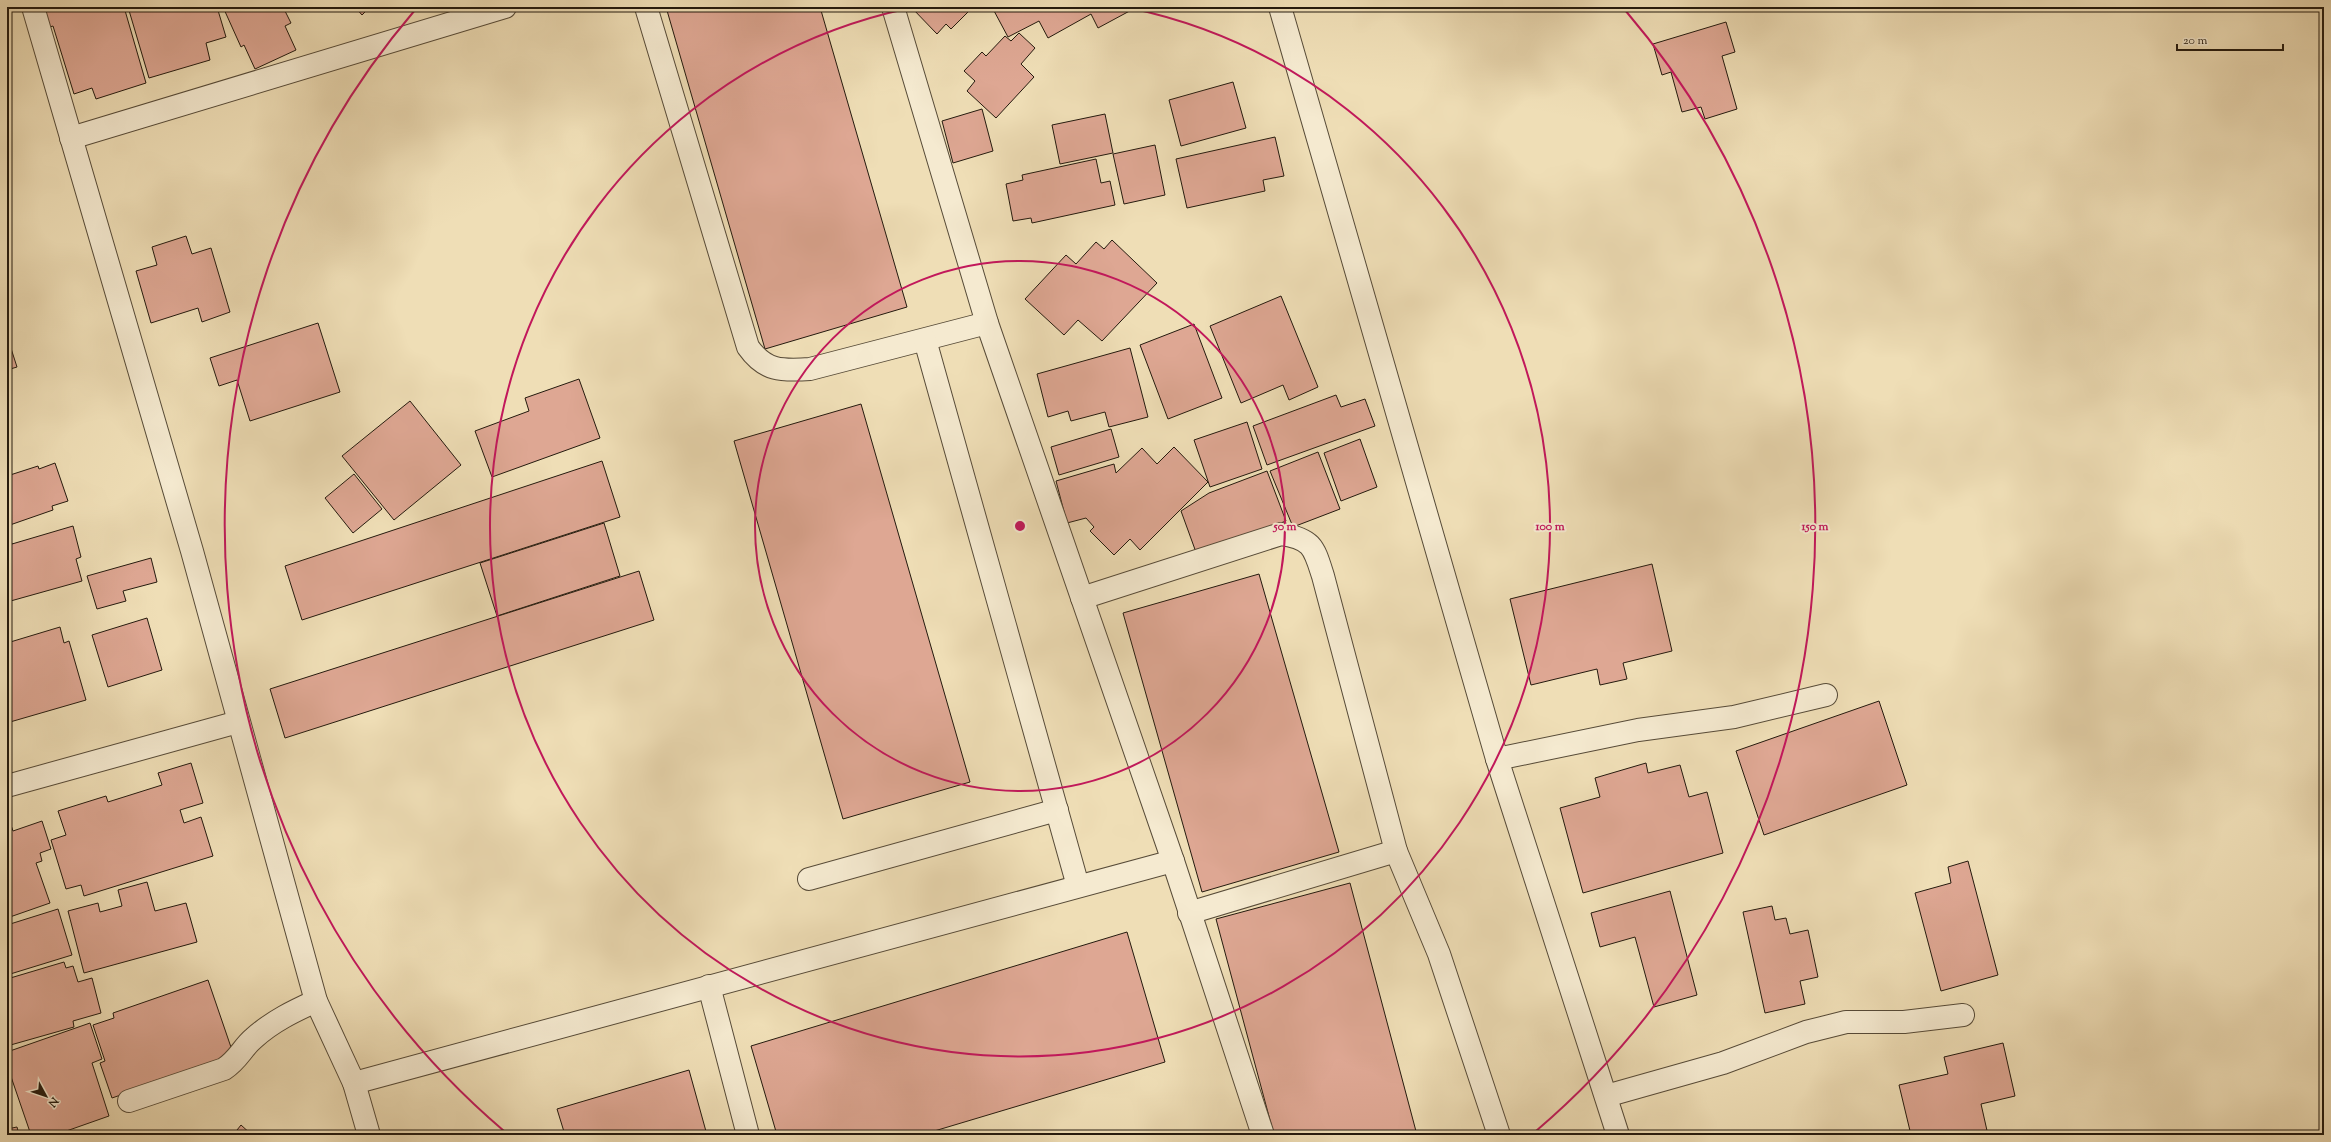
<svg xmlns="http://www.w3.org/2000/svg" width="2331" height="1142" font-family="'Sorts Mill Goudy',serif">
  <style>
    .building { fill: #dea793; stroke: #241a0e }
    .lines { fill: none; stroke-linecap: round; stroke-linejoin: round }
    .minor-casing { stroke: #574b38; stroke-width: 24 }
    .minor { stroke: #f5ead0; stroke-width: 22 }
    .ring { fill: none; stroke: #c2185b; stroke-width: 2 }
    .centre { fill: #c2185b; stroke: #f5ead0; stroke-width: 2 }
    .ring-label { font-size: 12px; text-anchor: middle; font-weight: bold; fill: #c2185b; stroke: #f5ead0; stroke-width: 4; stroke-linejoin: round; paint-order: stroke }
  </style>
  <rect width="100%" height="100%" fill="#efdeb6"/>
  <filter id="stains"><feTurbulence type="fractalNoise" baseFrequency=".005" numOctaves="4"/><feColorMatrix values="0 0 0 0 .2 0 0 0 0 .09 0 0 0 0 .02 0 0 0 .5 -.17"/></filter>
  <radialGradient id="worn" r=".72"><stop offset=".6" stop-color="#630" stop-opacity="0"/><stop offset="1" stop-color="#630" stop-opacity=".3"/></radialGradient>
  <g class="building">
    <polygon points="37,7 124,7 146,83 96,99 92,88 74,94 53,26 43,29"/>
    <polygon points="128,7 217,7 226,37 206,43 210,60 149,78"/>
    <polygon points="223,7 283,7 291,23 285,26 296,50 255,69 244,45 241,47"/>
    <polygon points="355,7 370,7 362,15"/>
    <polygon points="666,7 820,7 907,307 765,349"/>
    <polygon points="911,7 973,7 951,29 946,24 937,34"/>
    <polygon points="997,7 1137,7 1098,28 1091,14 1048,38 1039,21 1008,37 993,9"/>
    <polygon points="1726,22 1735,52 1722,56 1737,109 1705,119 1701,107 1682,112 1671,72 1662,75 1653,44"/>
    <polygon points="1019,33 1035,48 1021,64 1034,77 996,118 967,91 975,81 964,71 982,52 986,56 1005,36 1011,41"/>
    <polygon points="1233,82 1246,128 1181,146 1169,100"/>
    <polygon points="982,109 993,151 953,163 942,121"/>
    <polygon points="1105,114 1113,153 1060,164 1052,125"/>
    <polygon points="1275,137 1284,176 1263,180 1265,191 1187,208 1176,159"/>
    <polygon points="1155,145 1165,195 1124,204 1113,154"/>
    <polygon points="1096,159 1101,183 1110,181 1115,205 1032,223 1031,218 1013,221 1006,184 1023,180 1022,175"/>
    <polygon points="186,236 192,254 211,248 230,312 202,322 198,308 151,323 136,271 157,265 152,247"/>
    <polygon points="1112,240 1157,283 1102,341 1078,320 1064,335 1025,299 1066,255 1076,264 1096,242 1104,249"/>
    <polygon points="1281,296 1318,387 1289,400 1283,385 1241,403 1210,326"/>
    <polygon points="318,323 340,392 250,421 237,380 219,386 210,358"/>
    <polygon points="1194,324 1222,398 1168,419 1140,345"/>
    <polygon points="7,336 17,367 7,370"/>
    <polygon points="1130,348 1148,417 1109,427 1105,412 1071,421 1068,411 1048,417 1037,374"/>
    <polygon points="579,379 600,438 492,477 475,431 529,411 525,398"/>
    <polygon points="1336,395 1341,407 1365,399 1375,426 1267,465 1253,426"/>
    <polygon points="410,401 461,465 394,520 342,456"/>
    <polygon points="861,404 970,782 843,819 734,441"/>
    <polygon points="1247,422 1262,469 1210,487 1194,440"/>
    <polygon points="1111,429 1119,457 1059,475 1051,447"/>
    <polygon points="1360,439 1377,487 1341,501 1324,453"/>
    <polygon points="1174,447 1208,482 1140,550 1130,539 1114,555 1090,531 1094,527 1086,518 1067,523 1056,481 1114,464 1116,473 1142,448 1157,464"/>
    <polygon points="1318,452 1340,509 1293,527 1270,471"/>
    <polygon points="602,461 620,517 302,620 285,566"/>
    <polygon points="55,463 68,501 52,506 53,510 7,526 7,476 38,466 39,469"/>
    <polygon points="1267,471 1286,521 1197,555 1181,511 1209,493"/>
    <polygon points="354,474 382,509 353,533 325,498"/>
    <polygon points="604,523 620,576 497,616 480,563"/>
    <polygon points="73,526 81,557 76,559 82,581 7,602 7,536 9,536 12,544"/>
    <polygon points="151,558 157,582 123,591 126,601 97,609 87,576"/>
    <polygon points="1652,564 1672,651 1623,663 1627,679 1600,685 1597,669 1531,685 1510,599"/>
    <polygon points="639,571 654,620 285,738 270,689"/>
    <polygon points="1259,574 1339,852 1202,892 1123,613"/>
    <polygon points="147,618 162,670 108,687 92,635"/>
    <polygon points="60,627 64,643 69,641 86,700 10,722 7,713 7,643"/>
    <polygon points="1879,701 1907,785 1764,835 1736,751"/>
    <polygon points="191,763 203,803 180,810 184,823 201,817 213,856 84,896 81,885 66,889 51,840 66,835 58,811 106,796 108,802 162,785 158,773"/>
    <polygon points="1646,763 1648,773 1680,765 1689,797 1707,792 1723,853 1583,893 1560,808 1600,797 1595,778"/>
    <polygon points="9,819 13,831 42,821 51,849 40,853 42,861 36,863 50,903 7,918 7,820"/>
    <polygon points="1968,861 1998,975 1941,991 1915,893 1951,883 1948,867"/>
    <polygon points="147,882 155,911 186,903 197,942 84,973 68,911 98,903 100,912 122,906 118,890"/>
    <polygon points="1350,883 1417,1135 1274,1135 1216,919"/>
    <polygon points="1670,891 1697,995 1654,1007 1635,937 1600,947 1591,913"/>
    <polygon points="1772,906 1775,920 1786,918 1790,934 1808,930 1818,977 1800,981 1805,1004 1765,1013 1743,912"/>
    <polygon points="58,909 72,955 7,975 7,925"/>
    <polygon points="1127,932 1165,1062 921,1135 777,1135 751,1046"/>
    <polygon points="64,962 66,968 73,966 78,982 92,978 101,1013 73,1021 74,1027 7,1046 7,979"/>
    <polygon points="208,980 234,1056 112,1098 100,1063 105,1061 93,1025 114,1018 113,1013"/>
    <polygon points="90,1023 102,1059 92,1063 109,1116 55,1135 31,1135 7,1065 7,1052"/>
    <polygon points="2003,1043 2015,1096 1981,1104 1988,1135 1911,1135 1899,1085 1948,1074 1944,1057"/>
    <polygon points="689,1070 707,1135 565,1135 557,1109"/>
    <polygon points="241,1125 252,1135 233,1135"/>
    <polygon points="17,1127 19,1135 7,1135 7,1129"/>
  </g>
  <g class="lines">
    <defs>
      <g id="minor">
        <polyline points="33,7 192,551 316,1001 354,1083 369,1135"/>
        <path d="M646,7L748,347C765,371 781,371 810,369L987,323"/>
        <polyline points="893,7 987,323 1173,861 1263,1135"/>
        <polyline points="1280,7 1497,759 1618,1135"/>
        <polyline points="71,138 505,7"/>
        <polyline points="925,340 1078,886"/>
        <path d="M1082,598L1281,534C1313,539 1314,548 1323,576L1396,851L1439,954L1499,1135"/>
        <polyline points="1497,759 1638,730 1734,717 1826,695"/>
        <polyline points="7,786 238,722"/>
        <polyline points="809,879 1057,810"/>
        <polyline points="1189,913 1396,851"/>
        <polyline points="709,986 748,1135"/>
        <polyline points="354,1083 1173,861"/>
        <polyline points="1606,1096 1723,1063 1806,1032 1846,1022 1904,1022 1963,1015"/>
        <path d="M129,1101L224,1069C239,1059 242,1048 254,1038C273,1021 294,1011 316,1001"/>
      </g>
    </defs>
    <use href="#minor" class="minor-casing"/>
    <use href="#minor" class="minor"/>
  </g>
  <g class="ring">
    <circle cx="1020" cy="526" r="265"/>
    <path d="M1130 8A530 530 0 1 1 910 8"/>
    <path d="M504 1131A795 795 0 0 1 415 10M1625 10A795 795 0 0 1 1536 1131"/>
  </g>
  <circle cx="1020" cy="526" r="6" class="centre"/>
  <g class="ring-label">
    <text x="1285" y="530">50 m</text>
    <text x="1550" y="530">100 m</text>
    <text x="1815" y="530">150 m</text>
  </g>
  <rect width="2331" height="1142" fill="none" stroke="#efdeb6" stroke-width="24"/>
  <rect x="8" y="8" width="2315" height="1126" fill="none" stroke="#241a0e" stroke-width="2"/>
  <rect x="12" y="12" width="2307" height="1118" fill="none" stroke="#241a0e"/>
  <g transform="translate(46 1096) rotate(130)" stroke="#f5ead0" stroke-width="3" paint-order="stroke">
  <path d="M0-3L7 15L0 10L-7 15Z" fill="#241a0e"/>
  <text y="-6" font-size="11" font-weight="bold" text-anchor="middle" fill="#241a0e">N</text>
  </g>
  <path d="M2177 44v6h106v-6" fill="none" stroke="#241a0e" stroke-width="2"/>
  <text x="2183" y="44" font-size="12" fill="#241a0e" stroke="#f5ead0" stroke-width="3" paint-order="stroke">20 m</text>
  <rect width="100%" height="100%" filter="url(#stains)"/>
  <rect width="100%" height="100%" fill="url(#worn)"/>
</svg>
